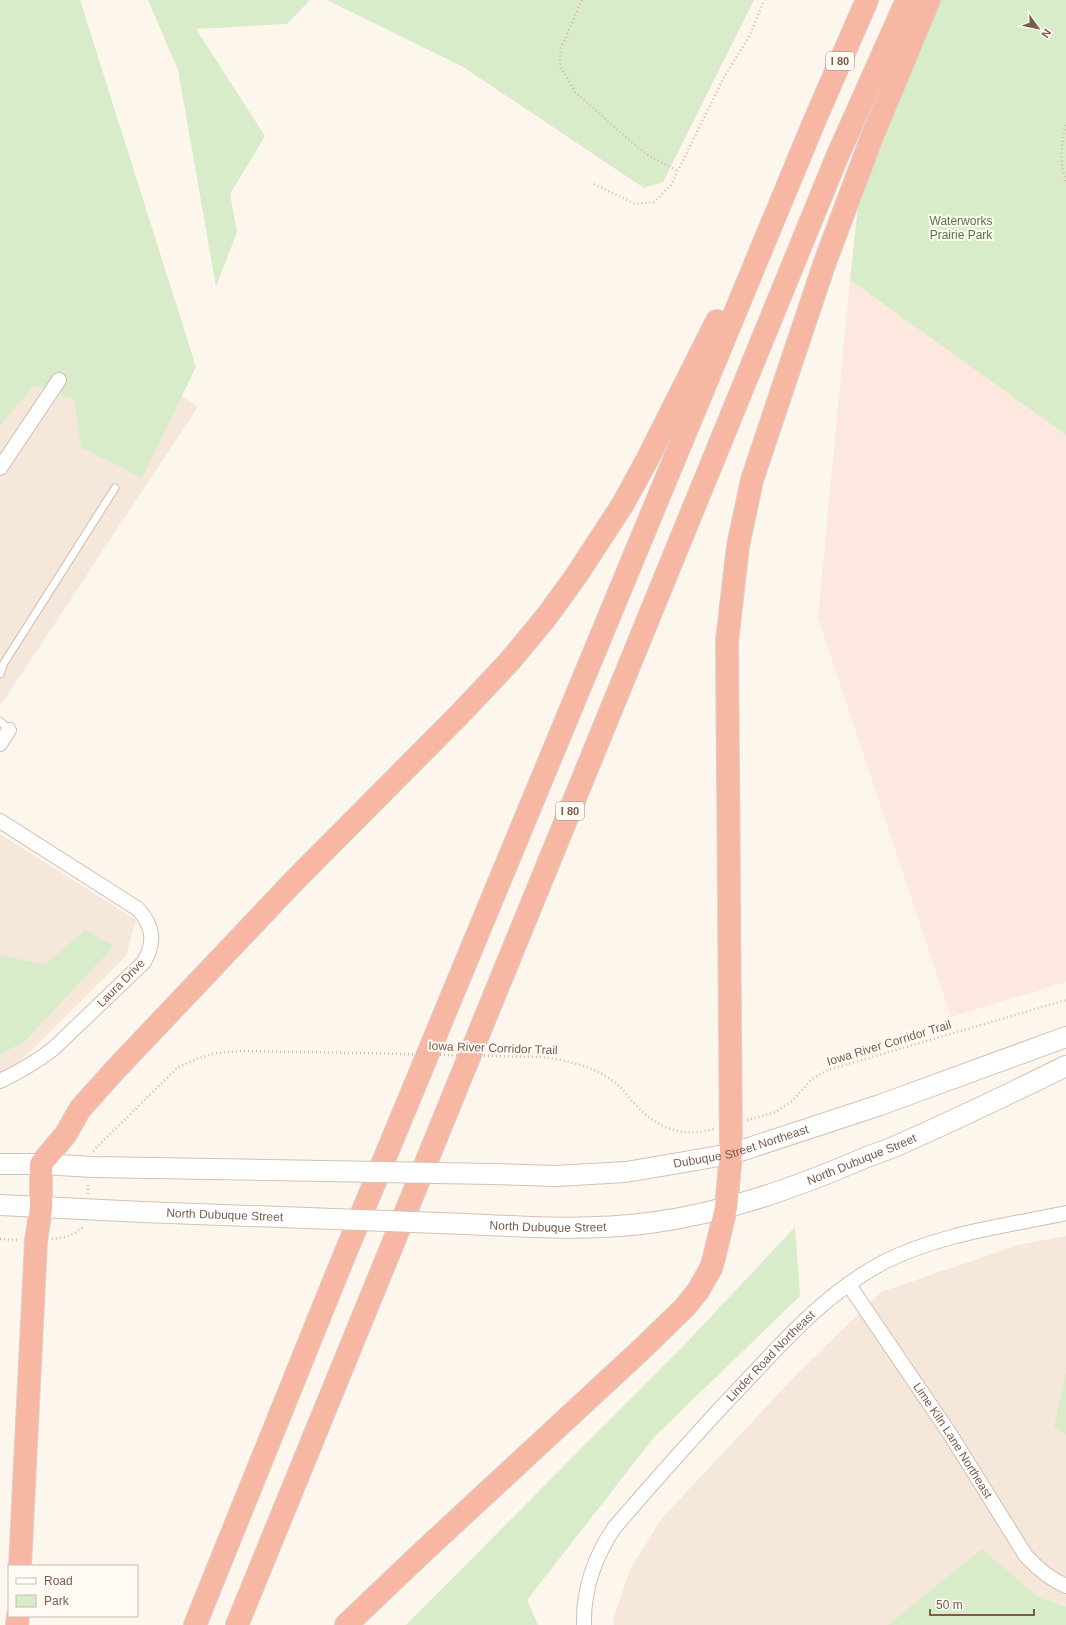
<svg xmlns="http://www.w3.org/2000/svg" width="1066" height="1625" font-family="Helvetica,sans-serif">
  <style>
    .residential { fill: #f5e8da }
    .commercial { fill: #fde8e0 }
    .green { fill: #d8ecc9 }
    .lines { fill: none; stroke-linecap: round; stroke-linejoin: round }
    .service-casing { stroke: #d1beb0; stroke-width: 9 }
    .minor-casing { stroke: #d1beb0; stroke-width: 16 }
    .secondary-casing { stroke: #d6c0b0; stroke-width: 22 }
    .motorway-casing { stroke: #dad1cd; stroke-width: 24 }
    .path { stroke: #d9b8a5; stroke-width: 2.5; stroke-dasharray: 1 3; stroke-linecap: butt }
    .service { stroke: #fff; stroke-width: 7 }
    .minor { stroke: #fff; stroke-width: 14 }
    .secondary { stroke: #fff; stroke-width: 20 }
    .motorway { stroke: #f7b7a3; stroke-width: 22 }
    .secondary-bridge-casing { stroke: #d6c0b0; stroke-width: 22; stroke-linecap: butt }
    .path-bridge { stroke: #d9b8a5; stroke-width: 2.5; stroke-dasharray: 1 3; stroke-linecap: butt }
    .secondary-bridge { stroke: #fff; stroke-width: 20 }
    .labels { text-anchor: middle; stroke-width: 4; stroke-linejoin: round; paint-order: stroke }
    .shield { fill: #fffaf3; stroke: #a28b7f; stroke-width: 1 }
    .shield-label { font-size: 11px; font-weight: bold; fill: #7a5c4d }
    .park-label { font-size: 12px; fill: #537a41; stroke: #fffaf3 }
    .street-label { font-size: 12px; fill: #7a5c4d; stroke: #fffaf3 }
  </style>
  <rect width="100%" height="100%" fill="#fdf6ec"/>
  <g class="residential">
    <polygon points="0,275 198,407 0,706"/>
    <polygon points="0,834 136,920 126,956 0,1082"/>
    <polygon points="1066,1236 1066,1625 614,1625 613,1620 630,1569 662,1518 796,1375 881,1292 1018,1245"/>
  </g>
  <polygon class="commercial" points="850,280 1066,435 1066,982 951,1017 818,618"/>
  <g class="green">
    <polygon points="0,0 80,0 196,367 142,478 81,447 74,400 34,385 0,426"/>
    <polygon points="148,0 310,0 287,24 196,29 265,136 230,194 237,232 216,287 178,70"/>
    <polygon points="327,0 754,0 663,182 644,188 463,67"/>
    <polygon points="932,0 1066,0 1066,435 850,280 863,161"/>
    <polygon points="85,930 114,946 24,1042 0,1054 0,955 45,965"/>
    <polygon points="795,1227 800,1296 655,1436 527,1600 538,1625 406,1625 689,1340"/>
    <polygon points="1066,1371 1066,1435 1054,1427"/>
    <polygon points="982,1549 1037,1596 1066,1607 1066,1625 888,1625"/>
  </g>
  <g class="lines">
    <defs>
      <g id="service">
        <polyline points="0,674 4,663 115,488"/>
        <polyline points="0,721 9,730"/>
      </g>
      <g id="minor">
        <polyline points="0,468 59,380"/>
        <polyline points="0,744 9,730"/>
        <path d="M0,821L138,909C154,927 155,942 144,962L53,1049C36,1062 19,1072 0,1081"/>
        <path id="s1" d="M849,1285L950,1434L1026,1556C1038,1569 1050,1579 1066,1586"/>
        <path id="s2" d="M584,1625C583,1589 594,1558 614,1528C658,1477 703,1426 750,1377C790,1334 830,1291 882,1263C938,1234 1005,1226 1066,1213"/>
      </g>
      <g id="secondary">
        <polyline points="0,1164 41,1164 93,1167 323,1171"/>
        <path id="s3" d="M492,1174L556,1176L626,1172L731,1154L880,1105L1066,1037"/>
        <path id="s4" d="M0,1205L143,1212L307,1218"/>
        <path id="s5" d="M466,1224C527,1227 588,1231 649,1223C726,1213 797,1187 867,1157C880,1152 893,1148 905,1142C959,1118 1013,1092 1066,1066"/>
      </g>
      <g id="motorway">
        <polyline points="20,1566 36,1241 41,1208 41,1164 66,1134 80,1109 115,1070 295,880 459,715 509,662 547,616 576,576 623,504 647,460 717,321"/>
        <polyline points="17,1625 18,1616"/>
        <polyline points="195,1625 340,1266 814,122 867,0"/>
        <polyline points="237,1625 837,157 907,0"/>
        <polyline points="346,1625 426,1549 644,1347 685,1307 698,1291 711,1268 714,1258 726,1208 731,1154 727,641 738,546 752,480 825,262 872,137 929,0"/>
      </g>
    </defs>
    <use href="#service" class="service-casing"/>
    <use href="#minor" class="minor-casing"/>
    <use href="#secondary" class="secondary-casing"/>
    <use href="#motorway" class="motorway-casing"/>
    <g class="path">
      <polyline points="582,0 561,48 560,65 575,92 630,141 648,155 678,171"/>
      <path d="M1066,125C1060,147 1060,161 1066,182"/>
      <polyline points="594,184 635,204 654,202 671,185 723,79 750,35 764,0"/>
      <path d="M540,1057C568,1060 598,1067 619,1086C625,1091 629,1099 635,1104C656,1128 682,1138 714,1129"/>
      <polyline points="747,1120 776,1112 792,1101 812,1079 828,1070 1066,1000"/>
      <polyline points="93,1151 177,1068 199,1058 217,1053 242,1051 360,1053"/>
      <polyline points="88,1194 88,1183"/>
      <polyline points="0,1239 19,1240"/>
      <path d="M52,1239C65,1238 74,1235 84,1226"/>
    </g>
    <use href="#service" class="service"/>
    <use href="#minor" class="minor"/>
    <use href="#secondary" class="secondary"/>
    <use href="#motorway" class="motorway"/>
    <defs>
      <g id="secondary-bridge">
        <polyline points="323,1171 492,1174"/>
        <polyline points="307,1218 466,1224"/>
      </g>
    </defs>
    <use href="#secondary-bridge" class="secondary-bridge-casing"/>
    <polyline class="path-bridge" points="360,1053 540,1057"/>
    <use href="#secondary-bridge" class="secondary-bridge"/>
  </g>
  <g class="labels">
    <g class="shield">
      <rect x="826" y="52" width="28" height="18" rx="3"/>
      <rect x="556" y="802" width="28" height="18" rx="3"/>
    </g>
    <g class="shield-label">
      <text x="840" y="65">I 80</text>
      <text x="570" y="815">I 80</text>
    </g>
    <g class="park-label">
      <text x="961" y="225">Waterworks<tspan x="961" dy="14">Prairie Park</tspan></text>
    </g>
    <g class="street-label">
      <text transform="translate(121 983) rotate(-45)" y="4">Laura Drive</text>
      <text transform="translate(889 1043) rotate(-17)" y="4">Iowa River Corridor Trail</text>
      <text transform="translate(493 1048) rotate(2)" y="4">Iowa River Corridor Trail</text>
      <text dy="4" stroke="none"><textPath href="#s3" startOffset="252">Dubuque Street Northeast</textPath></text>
      <text dy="4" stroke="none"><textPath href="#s5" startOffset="406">North Dubuque Street</textPath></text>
      <text dy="4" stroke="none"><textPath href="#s4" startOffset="225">North Dubuque Street</textPath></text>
      <text dy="4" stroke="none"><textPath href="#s5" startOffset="82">North Dubuque Street</textPath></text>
      <text dy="4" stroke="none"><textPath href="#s2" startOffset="336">Linder Road Northeast</textPath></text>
      <text dy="4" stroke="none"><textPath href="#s1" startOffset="187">Lime Kiln Lane Northeast</textPath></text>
    </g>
  </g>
  <rect x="8" y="1565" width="130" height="52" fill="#fffaf3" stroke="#cabbb1"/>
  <rect x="16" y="1578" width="20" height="6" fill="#ffffff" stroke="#cabbb1"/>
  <text x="44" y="1585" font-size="12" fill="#7a5c4d">Road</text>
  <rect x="16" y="1595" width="20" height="12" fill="#d8ecc9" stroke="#cabbb1"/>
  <text x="44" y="1605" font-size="12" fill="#7a5c4d">Park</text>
  <g transform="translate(1038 28) rotate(123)" stroke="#fffaf3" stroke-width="3" paint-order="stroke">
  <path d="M0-3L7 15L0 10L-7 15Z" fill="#7a5c4d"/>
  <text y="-6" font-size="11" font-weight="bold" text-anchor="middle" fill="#7a5c4d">N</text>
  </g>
  <path d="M930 1609v6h104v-6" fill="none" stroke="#7a5c4d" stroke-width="2"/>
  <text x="936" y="1609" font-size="12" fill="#7a5c4d" stroke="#fffaf3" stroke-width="3" paint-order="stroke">50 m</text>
</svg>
